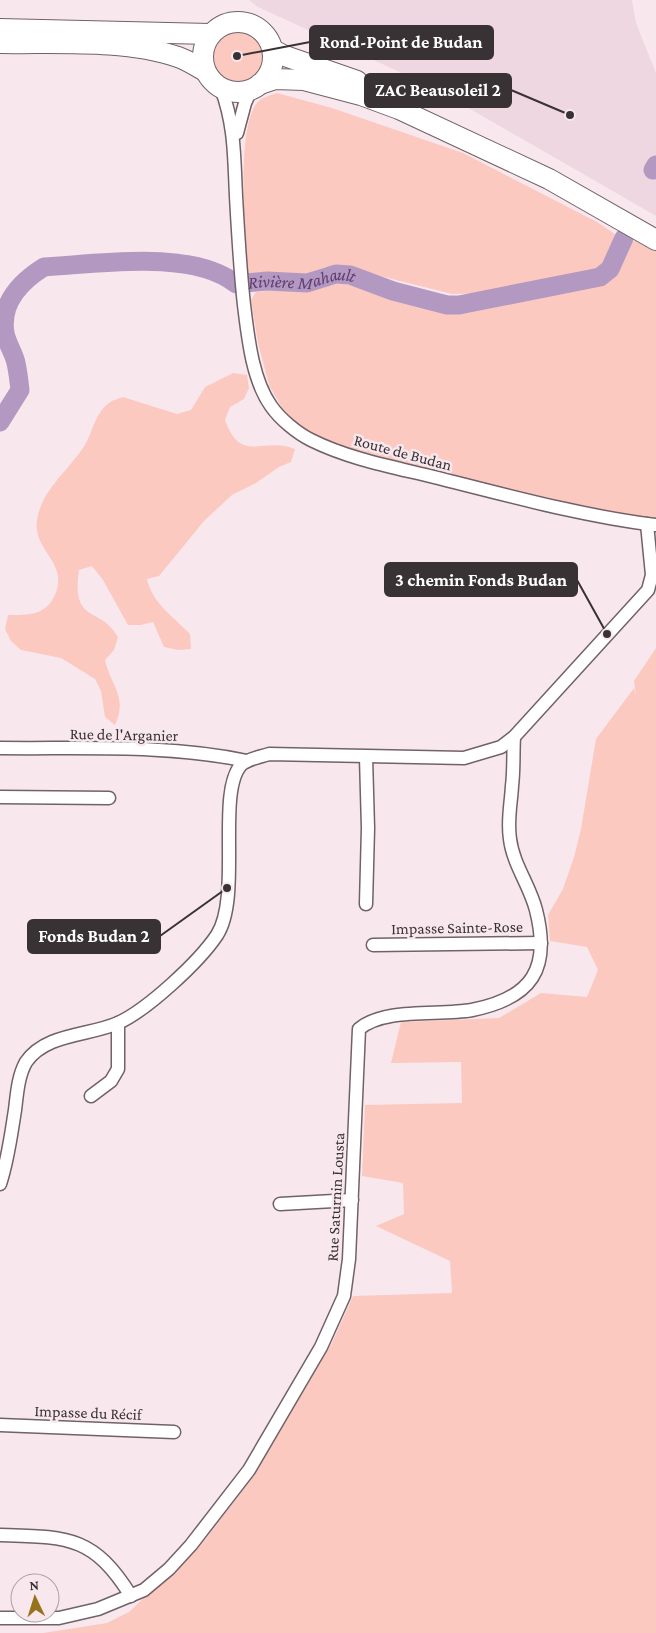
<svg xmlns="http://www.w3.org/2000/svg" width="656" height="1633" font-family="'Crimson Pro',serif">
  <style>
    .built { fill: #eed7e1 }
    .green { fill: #fcc9c1 }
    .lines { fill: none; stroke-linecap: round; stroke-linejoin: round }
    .river { stroke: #b399c1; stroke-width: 19 }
    .minor-casing { stroke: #706268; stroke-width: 15 }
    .trunk-casing { stroke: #706268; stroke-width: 22 }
    .minor { stroke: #fff; stroke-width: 12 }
    .trunk { stroke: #fff; stroke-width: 20 }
    .labels { text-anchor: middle; stroke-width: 5; stroke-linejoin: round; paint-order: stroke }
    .street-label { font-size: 16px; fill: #383234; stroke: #f8e8ee }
    .water-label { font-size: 18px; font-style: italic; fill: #603d72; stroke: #f8e8ee }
    .leader { fill: none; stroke: #383234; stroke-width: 2 }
    .callout-dot { fill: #383234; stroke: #f8e8ee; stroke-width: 2 }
    .callout { fill: #383234; stroke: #383234; stroke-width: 2 }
    .callout-label { font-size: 18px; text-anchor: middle; font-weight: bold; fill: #fff }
  </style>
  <rect width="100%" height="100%" fill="#f8e8ee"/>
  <polygon class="built" points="249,0 632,0 636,23 656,73 656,216 430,86 258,7"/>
  <g class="green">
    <circle cx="238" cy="56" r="27"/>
    <path d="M277,93L332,108L463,153L597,222L615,234C613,251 604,265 590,274L494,293L452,294L348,268L326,267L297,277L261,273L248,274L246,270C246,236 235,122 259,101C263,97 272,95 277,93Z"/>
    <path d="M637,240L656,251V521L401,466L318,439L286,415L269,385L258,343L251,300L256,292L278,290L298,292L342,283L430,308L451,312L496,307L596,284C616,276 623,259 633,241Z"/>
    <path d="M233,373L247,375L249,388L244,399L230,407L225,420C241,465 264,436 295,449L291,462L279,467L256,483L232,495L204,521L159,576L147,579C152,603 174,617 190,634L191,649L178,650L164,647L153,622L141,625H128L103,580L92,566L79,570C71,625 100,605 118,637L114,650L105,660C111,686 128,697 115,725L105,717L101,691L95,679L61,658L21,650L11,641L5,629L8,615C27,615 44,616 54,597C71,563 32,551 37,520C42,488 71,469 86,443C93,430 96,412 109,403C112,400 118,399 123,397L177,414L191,410L205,387Z"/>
    <polygon points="656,648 656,1633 43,1633 107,1623 129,1612 205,1540 242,1491 283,1425 332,1343 353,1296 452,1293 450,1261 376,1226 404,1214 403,1183 362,1176 365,1105 462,1103 461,1062 391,1063 401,1022 499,1018 541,993 587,997 598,970 587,947 550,941 548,915 563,889 574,857 581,829 596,739 634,688 636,696 634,681"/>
  </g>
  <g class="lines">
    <g class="river">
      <polyline points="653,170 656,165"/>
      <path id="s1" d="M0,422L20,390C19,381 18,372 16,363C14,353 7,344 5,333C0,303 20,282 44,267C98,264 193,249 236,284L267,281L307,283L336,274L350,275L393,291L447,305H459L600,277L610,269L624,238"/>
    </g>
    <defs>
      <g id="minor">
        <path d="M221,88C235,126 234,156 236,196C238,232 240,269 244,305C248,337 252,379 271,406C280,419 297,433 311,440C349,459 393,467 434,477C506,495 582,516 655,525"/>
        <polyline points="237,133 245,103 251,90"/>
        <path d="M0,748C82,749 167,744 247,761"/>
        <polyline points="366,757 368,828 366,904"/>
        <polyline points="0,797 109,798"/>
        <polyline points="373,945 541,943"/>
        <polyline points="91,1096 111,1081 118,1069 118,1023"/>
        <path d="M0,1184C8,1160 11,1135 15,1110C17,1094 18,1076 26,1062C46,1033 89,1036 118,1023C147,1010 199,962 217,935C242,897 216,793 241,765C247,759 260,757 269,754L464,758L501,747L514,737L648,590L652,575L647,524"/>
        <polyline points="280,1204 352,1200"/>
        <polyline points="0,1425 174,1432"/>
        <path d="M0,1535C67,1537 93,1535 131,1596"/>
        <path d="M0,1618H59L98,1609L144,1590L169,1569L191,1545L249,1470L321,1347L344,1296L349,1259L359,1029C385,1007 439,1016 472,1010C532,998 551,969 536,910C530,886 513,864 510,839C507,821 511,804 512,786C514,770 513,753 514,737"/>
      </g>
      <g id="trunk">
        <circle cx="238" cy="57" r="35"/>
        <polyline points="0,29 210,34"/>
        <path d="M0,43C56,44 125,39 178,57C187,60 196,66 205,71"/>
        <polyline points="273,50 285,56 357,81"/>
        <polyline points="260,84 275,79 304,80 361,95 399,109 549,179 656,240"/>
      </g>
    </defs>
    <use href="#minor" class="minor-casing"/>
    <use href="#trunk" class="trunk-casing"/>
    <use href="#minor" class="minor"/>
    <use href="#trunk" class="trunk"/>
  </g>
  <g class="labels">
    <g class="street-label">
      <text transform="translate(403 452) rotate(15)" y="6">Route de Budan</text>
      <text transform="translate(124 734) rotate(1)" y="6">Rue de l'Arganier</text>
      <text transform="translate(457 927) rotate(-1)" y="6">Impasse Sainte-Rose</text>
      <text transform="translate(335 1197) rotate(-87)" y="6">Rue Saturnin Lousta</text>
      <text transform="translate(88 1412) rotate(2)" y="6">Impasse du Récif</text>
    </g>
    <g class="water-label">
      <text dy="6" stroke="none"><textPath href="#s1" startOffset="442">Rivière Mahault</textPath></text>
    </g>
  </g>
  <path class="leader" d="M237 56L310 42M570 115L511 90M607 634L577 580M227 888L160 936"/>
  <g class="callout-dot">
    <circle cx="237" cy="56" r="5"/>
    <circle cx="570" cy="115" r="5"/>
    <circle cx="607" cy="634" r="5"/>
    <circle cx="227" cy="888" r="5"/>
  </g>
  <g class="callout">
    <rect x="310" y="26" width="183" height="33" rx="5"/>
    <rect x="365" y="74" width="146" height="33" rx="5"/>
    <rect x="385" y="563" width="192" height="33" rx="5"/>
    <rect x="28" y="920" width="132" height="33" rx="5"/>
  </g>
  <g class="callout-label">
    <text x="401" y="48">Rond-Point de Budan</text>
    <text x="438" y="96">ZAC Beausoleil 2</text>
    <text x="481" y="586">3 chemin Fonds Budan</text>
    <text x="94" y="942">Fonds Budan 2</text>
  </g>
  <g transform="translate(35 1598) rotate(356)"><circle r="24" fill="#f8e8ee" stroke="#ab9fa4"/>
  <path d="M0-4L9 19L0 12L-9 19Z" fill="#96721b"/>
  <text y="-8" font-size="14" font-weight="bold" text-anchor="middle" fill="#383234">N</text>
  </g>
</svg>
